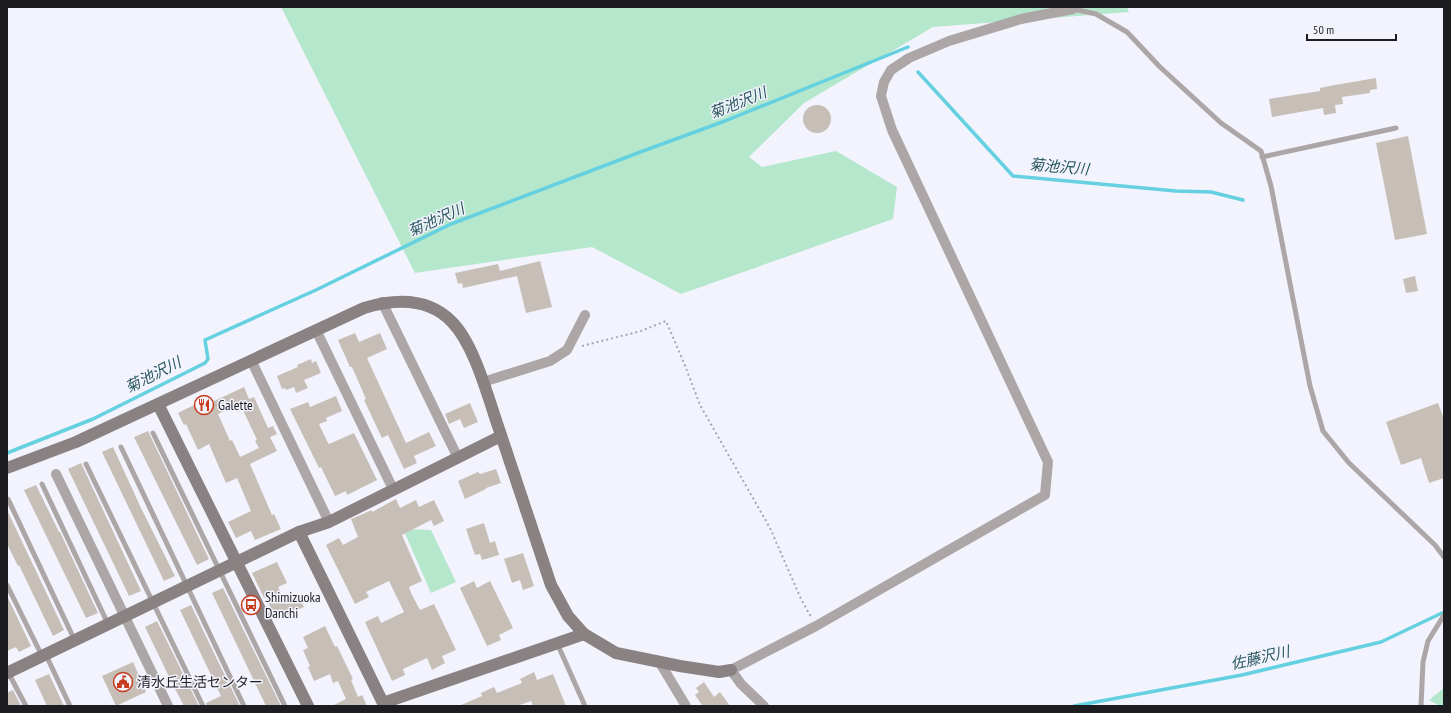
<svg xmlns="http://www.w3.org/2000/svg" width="1451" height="713" font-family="'PT Sans Narrow','Noto Sans JP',sans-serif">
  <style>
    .green { fill: #b5e7cc }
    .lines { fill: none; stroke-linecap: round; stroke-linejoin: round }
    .stream { stroke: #65d1e0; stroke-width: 3.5 }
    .building { fill: #c7bfb7; fill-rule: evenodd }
    .path { stroke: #a6a7af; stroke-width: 2; stroke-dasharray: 2 3; stroke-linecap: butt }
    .lane { stroke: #aca6a7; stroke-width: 5 }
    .street { stroke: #aca6a7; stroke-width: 10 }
    .secondary { stroke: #898182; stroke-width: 12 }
    .labels { text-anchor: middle; stroke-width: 3; stroke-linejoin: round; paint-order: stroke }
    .poi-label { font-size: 14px; fill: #1d1d21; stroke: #f2f3fd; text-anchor: start }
    .water-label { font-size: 15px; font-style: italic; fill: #28575e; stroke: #f2f3fd }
  </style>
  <rect width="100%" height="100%" fill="#f2f3fd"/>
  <g class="green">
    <polygon points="281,7 1127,7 1129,12 933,27 804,103 749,157 762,167 836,151 897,187 893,219 681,294 592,247 415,273"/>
    <polygon points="403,529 431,530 456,582 431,593"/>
    <polygon points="1444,688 1444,706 1440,706 1429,700"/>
  </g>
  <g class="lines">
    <g class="stream">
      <polyline points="918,72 1013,176 1176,191 1211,192 1243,200"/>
      <polyline points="7,453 93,419 205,363 208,359 205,340 316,290 451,224 643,151 725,121 908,47"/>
      <polyline points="1074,706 1242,675 1381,642 1444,612"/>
    </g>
  </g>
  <g class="building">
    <polygon points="1376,78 1377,89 1370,90 1370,93 1342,97 1343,104 1335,105 1336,113 1324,115 1323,108 1272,117 1269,99 1320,91 1320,88 1335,85"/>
    <circle cx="817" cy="119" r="14"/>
    <polygon points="1408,136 1427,234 1395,240 1376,143"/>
    <polygon points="540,261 552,307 526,313 517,276 463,288 462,283 458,284 455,273 498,264 500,271"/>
    <polygon points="1415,276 1418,291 1406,293 1403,279"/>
    <polygon points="355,333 359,342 380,333 387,349 367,358 406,443 429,432 436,446 414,456 417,463 404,469 388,435 382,438 364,400 366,399 352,367 350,367 338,340"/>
    <polygon points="311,359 312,363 316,361 321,373 304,380 308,388 296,393 294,387 286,390 285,388 282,389 277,376 298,367 297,365"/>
    <path d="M244,387L249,399L254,397L268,428L273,426L277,434L270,437L277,451L250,464L272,515L274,514L281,529L255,540L251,531L236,538L228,522L251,511L237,478L226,483L209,444L198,450L186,424L184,425L178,413L210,397L212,402ZM234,406L237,412L243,410L257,440L255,441L259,448L240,457L232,440L230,441L218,414Z"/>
    <polygon points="336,396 342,411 326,418 327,421 319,424 327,441 329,444 354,433 377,480 347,495 346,491 335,496 321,467 319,468 290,409 308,402 310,407"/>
    <polygon points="470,403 478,422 464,428 460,419 449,424 445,414"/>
    <polygon points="1438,403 1444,419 1444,478 1429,483 1421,458 1401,465 1386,422"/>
    <polygon points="148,431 209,559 197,565 134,437"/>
    <polygon points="113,447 141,508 175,576 164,581 102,452"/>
    <polygon points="81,463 141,591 129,596 68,469"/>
    <polygon points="496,469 501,483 486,488 486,489 465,499 458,481 478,472 480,474"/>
    <polygon points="36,485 59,532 60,532 98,613 86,618 24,490"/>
    <polygon points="396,499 400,508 416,500 419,507 434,500 444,521 434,526 431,520 402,535 422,581 409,587 411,593 420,610 434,604 456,650 442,656 445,663 432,670 427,658 403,669 405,675 392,681 365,622 378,616 381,623 404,612 389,581 366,592 369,597 355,604 326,545 339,538 343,545 358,537 351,519 372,510 372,512"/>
    <polygon points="7,510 64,630 53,636 19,565 18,566 7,544"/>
    <polygon points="484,523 490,543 495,541 499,555 482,560 480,554 475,555 466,529"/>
    <polygon points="523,553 534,586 523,590 520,580 512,583 504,559"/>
    <polygon points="277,562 287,583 278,587 286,604 299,597 304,607 276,620 266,597 264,598 252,573"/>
    <polygon points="474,581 477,588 490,581 513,628 499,635 501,640 487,646 460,588"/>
    <polygon points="223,588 281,706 266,706 212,593"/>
    <polygon points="7,596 31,646 19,652 16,647 7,651"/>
    <polygon points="191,605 213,651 240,706 207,706 206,703 221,696 180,610"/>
    <polygon points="157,621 199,706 184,706 173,685 145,627"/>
    <polygon points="325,626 335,647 337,646 353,679 351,680 358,697 362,695 367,706 332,706 346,699 338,681 333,683 330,674 314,681 308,667 310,666 303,650 308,648 303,637"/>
    <polygon points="133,662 146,692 116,706 102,676"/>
    <polygon points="534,672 537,680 553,674 566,706 533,706 531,701 517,706 459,706 482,696 481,693 494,687 497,693 522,683 520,679"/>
    <polygon points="49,674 56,689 64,706 47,706 35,680"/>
    <polygon points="704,682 714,697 720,692 730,706 701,706 702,705 695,695 699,692 696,688"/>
    <polygon points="13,690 21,706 7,706 7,693"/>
  </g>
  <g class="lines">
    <polyline class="path" points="582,346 641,331 666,321 684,363 700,405 770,528 801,599 811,617"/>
    <g class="lane">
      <polyline points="1073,9 1096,14 1127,32 1160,67 1221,123 1261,151 1271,186 1310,386 1323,431 1349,463 1435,545 1444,557"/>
      <polyline points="1262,157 1396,128"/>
      <polyline points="153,433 285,706"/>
      <polyline points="121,447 244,706"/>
      <polyline points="86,464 203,706"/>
      <polyline points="42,484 108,624"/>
      <polyline points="8,499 75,641"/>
      <polyline points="7,585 42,656"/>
      <polyline points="557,643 585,706"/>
      <polyline points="46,655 70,706"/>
      <polyline points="8,672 26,706"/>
      <polyline points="1421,706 1423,662 1428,641 1444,615"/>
    </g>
    <g class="street">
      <polyline points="382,302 458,458"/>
      <polyline points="316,330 393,489"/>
      <polyline points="251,360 329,522"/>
      <polyline points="483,382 550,361 567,350 585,315"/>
      <polyline points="56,474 168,706"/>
      <polyline points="660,663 686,706"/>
      <polyline points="764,706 741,684 731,670 816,626 1045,495 1048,462 892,130 881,96 884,82 891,70 909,58 949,41 1021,19 1073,9"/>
    </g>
    <g class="secondary">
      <polyline points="158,404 308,706"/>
      <path d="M7,468L76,442L364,308C394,299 428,297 452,322C475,345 489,401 500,432C517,483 534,534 551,585L568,616L584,634L616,653L680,666L719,672L731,670"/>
      <polyline points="299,532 329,522 501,436"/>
      <polyline points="7,673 299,532 383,703 584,634"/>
    </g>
  </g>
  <defs>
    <symbol id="restaurant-ring" viewBox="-11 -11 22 22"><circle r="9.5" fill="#f2f3fd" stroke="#c63c1d" stroke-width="1.5"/><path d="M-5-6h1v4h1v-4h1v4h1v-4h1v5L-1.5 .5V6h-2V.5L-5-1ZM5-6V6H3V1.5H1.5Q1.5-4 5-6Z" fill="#c63c1d"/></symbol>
    <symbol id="bus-ring" viewBox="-11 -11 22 22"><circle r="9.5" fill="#f2f3fd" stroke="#c63c1d" stroke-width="1.5"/><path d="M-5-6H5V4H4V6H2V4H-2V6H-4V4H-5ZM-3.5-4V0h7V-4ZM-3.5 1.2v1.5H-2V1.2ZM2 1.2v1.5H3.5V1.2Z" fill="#c63c1d"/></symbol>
    <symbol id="civic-ring" viewBox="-11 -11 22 22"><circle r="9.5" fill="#f2f3fd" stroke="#c63c1d" stroke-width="1.5"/><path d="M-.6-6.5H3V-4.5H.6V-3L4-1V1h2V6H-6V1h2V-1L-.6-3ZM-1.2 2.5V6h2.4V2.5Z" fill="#c63c1d"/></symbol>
  </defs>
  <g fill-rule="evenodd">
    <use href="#restaurant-ring" x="193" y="394" width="22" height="22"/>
    <use href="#bus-ring" x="240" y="594" width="22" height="22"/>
    <use href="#civic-ring" x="112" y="671" width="22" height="22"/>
  </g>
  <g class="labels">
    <g class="poi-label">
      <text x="218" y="410">Galette</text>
      <text x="265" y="602">Shimizuoka<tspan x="265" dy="16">Danchi</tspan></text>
      <text x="137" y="687">清水丘生活センター</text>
    </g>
    <g class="water-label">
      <text transform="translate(738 103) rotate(-22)" y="5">菊池沢川</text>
      <text transform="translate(1059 167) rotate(5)" y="5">菊池沢川</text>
      <text transform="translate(436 220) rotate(-24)" y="5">菊池沢川</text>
      <text transform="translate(153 375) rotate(-27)" y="5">菊池沢川</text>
      <text transform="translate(1260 658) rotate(-13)" y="5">佐藤沢川</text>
    </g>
  </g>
  <rect width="1451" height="713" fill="none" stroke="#1d1d21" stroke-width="16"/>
  <path d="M1307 34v6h89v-6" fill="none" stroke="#1d1d21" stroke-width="2"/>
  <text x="1313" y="34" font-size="12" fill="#1d1d21" stroke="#f2f3fd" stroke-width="3" paint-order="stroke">50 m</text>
</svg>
